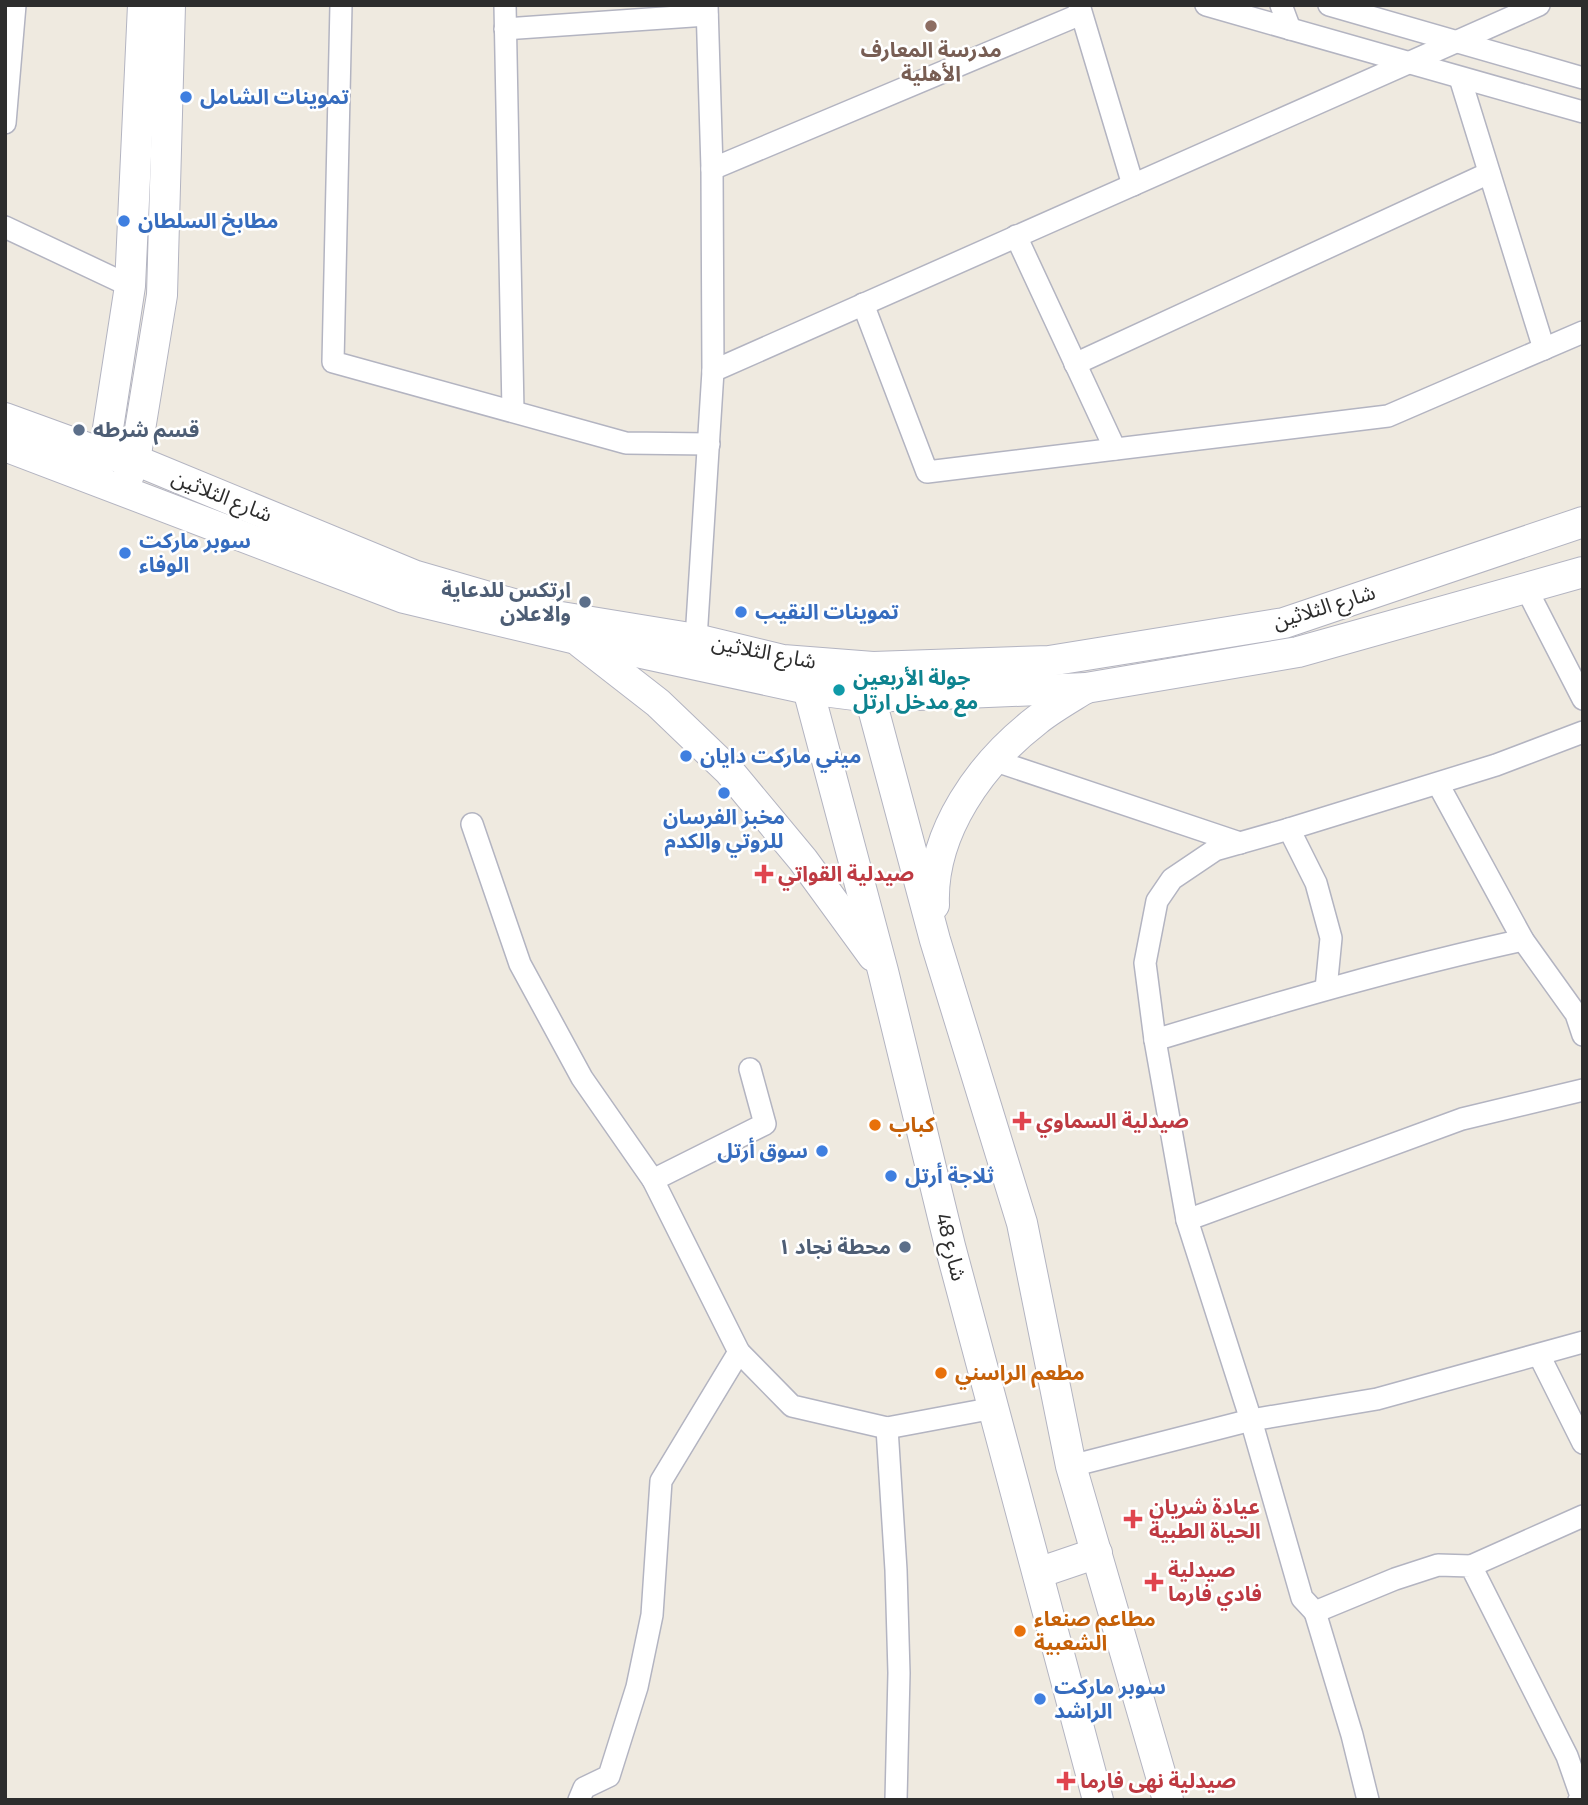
<svg xmlns="http://www.w3.org/2000/svg" width="1588" height="1805" font-family="'Titillium Web','Noto Sans Arabic',sans-serif">
  <style>
    .lines { fill: none; stroke-linecap: round; stroke-linejoin: round }
    .street-casing { stroke: #b3b4c1; stroke-width: 24 }
    .secondary-casing { stroke: #b3b4c1; stroke-width: 32 }
    .street { stroke: #fff; stroke-width: 21 }
    .secondary { stroke: #fff; stroke-width: 30 }
    .education-dot { fill: #8d6e63; stroke: #fff; stroke-width: 2.5 }
    .shop-dot { fill: #3f7fe0; stroke: #fff; stroke-width: 2.5 }
    .service-dot { fill: #5c6f8a; stroke: #fff; stroke-width: 2.5 }
    .culture-dot { fill: #0f9aa8; stroke: #fff; stroke-width: 2.5 }
    .health-dot { fill: #e0444e; stroke: #fff; stroke-width: 2.5 }
    .food-dot { fill: #e8710a; stroke: #fff; stroke-width: 2.5 }
    .labels { text-anchor: middle; stroke-width: 5; stroke-linejoin: round; paint-order: stroke }
    .education-label { font-size: 21px; font-weight: bold; fill: #785e54; stroke: #fff }
    .shop-label { font-size: 21px; font-weight: bold; fill: #366cbe; stroke: #fff; text-anchor: start }
    .service-label { font-size: 21px; font-weight: bold; fill: #4e5e75; stroke: #fff; text-anchor: end }
    .street-label { font-size: 21px; fill: #2d2d2d; stroke: #fff }
    .culture-label { font-size: 21px; font-weight: bold; fill: #0d838f; stroke: #fff; text-anchor: start }
    .health-label { font-size: 21px; font-weight: bold; fill: #be3a42; stroke: #fff; text-anchor: start }
    .food-label { font-size: 21px; font-weight: bold; fill: #c56008; stroke: #fff; text-anchor: start }
  </style>
  <rect width="100%" height="100%" fill="#efeae0"/>
  <g class="lines">
    <defs>
      <g id="street">
        <polyline points="341,5 333,362 626,443 709,444"/>
        <polyline points="505,5 513,411"/>
        <polyline points="1079,5 1133,185"/>
        <polyline points="1206,5 1583,112"/>
        <polyline points="1281,5 1290,29"/>
        <polyline points="1329,5 1583,78"/>
        <polyline points="505,29 707,15"/>
        <polyline points="1460,78 1544,349"/>
        <polyline points="5,123 15,5"/>
        <polyline points="712,169 1081,14"/>
        <polyline points="5,227 130,286"/>
        <polyline points="1016,236 1115,449"/>
        <polyline points="863,304 927,472 1388,416 1583,332"/>
        <polyline points="1075,364 1489,173"/>
        <polyline points="713,371 1539,5"/>
        <polyline points="1527,590 1583,699"/>
        <polyline points="696,639 713,371 712,169 707,5"/>
        <polyline points="993,760 1240,843"/>
        <polyline points="1438,784 1523,940 1576,1014 1583,1035"/>
        <polyline points="472,824 520,964 582,1078 653,1180 739,1352 792,1406 887,1428 994,1408"/>
        <polyline points="1289,829 1316,883 1331,938 1326,989"/>
        <path d="M1155,1040C1277,1003 1399,967 1523,940"/>
        <polyline points="653,1180 765,1124 750,1069"/>
        <polyline points="1187,1220 1462,1119 1583,1090"/>
        <polyline points="1539,1355 1583,1443"/>
        <polyline points="887,1428 896,1570 899,1673 896,1800"/>
        <polyline points="1071,1466 1251,1420 1377,1399 1583,1342"/>
        <polyline points="1471,1566 1583,1516"/>
        <polyline points="1315,1612 1352,1735 1368,1800"/>
        <polyline points="579,1800 584,1788 609,1776 637,1687 652,1615 661,1481 739,1352"/>
        <polyline points="1579,1800 1581,1796 1567,1756 1471,1566 1438,1565 1395,1579 1315,1612 1302,1598 1251,1420 1187,1220 1155,1040 1145,963 1157,901 1172,879 1215,850 1289,829 1496,765 1583,732"/>
      </g>
      <g id="secondary">
        <polyline points="5,418 104,454 135,460 416,576 555,616 696,639 783,660 873,667 1049,661 1284,623 1583,522"/>
        <polyline points="5,446 404,598 576,639 808,689 870,697 1086,688 1298,652 1583,572"/>
        <polyline points="96,469 104,454 130,286 143,5"/>
        <polyline points="128,477 135,460 162,295 170,5"/>
        <polyline points="581,643 658,703 729,771 803,860 873,956"/>
        <polyline points="797,676 808,689 883,971 950,1246 1098,1800"/>
        <polyline points="872,678 870,697 935,940 1022,1223 1071,1466 1168,1800"/>
        <path d="M934,905C931,832 981,763 1037,720C1052,708 1070,698 1086,688"/>
        <polyline points="1038,1573 1097,1553"/>
      </g>
    </defs>
    <use href="#street" class="street-casing"/>
    <use href="#secondary" class="secondary-casing"/>
    <use href="#street" class="street"/>
    <use href="#secondary" class="secondary"/>
  </g>
  <circle class="education-dot" cx="931" cy="26" r="7"/>
  <g class="shop-dot">
    <circle cx="186" cy="97" r="7"/>
    <circle cx="124" cy="221" r="7"/>
    <circle cx="125" cy="553" r="7"/>
    <circle cx="741" cy="612" r="7"/>
    <circle cx="686" cy="756" r="7"/>
    <circle cx="724" cy="793" r="7"/>
    <circle cx="822" cy="1151" r="7"/>
    <circle cx="891" cy="1176" r="7"/>
    <circle cx="1040" cy="1699" r="7"/>
  </g>
  <g class="service-dot">
    <circle cx="79" cy="430" r="7"/>
    <circle cx="585" cy="602" r="7"/>
    <circle cx="905" cy="1247" r="7"/>
  </g>
  <circle class="culture-dot" cx="839" cy="690" r="7"/>
  <g class="health-dot">
    <path d="M760.5 863.5h7v7h7v7h-7v7h-7v-7h-7v-7h7z"/>
    <path d="M1018.5 1110.5h7v7h7v7h-7v7h-7v-7h-7v-7h7z"/>
    <path d="M1129.5 1508.5h7v7h7v7h-7v7h-7v-7h-7v-7h7z"/>
    <path d="M1150.5 1571.5h7v7h7v7h-7v7h-7v-7h-7v-7h7z"/>
    <path d="M1062.5 1770.5h7v7h7v7h-7v7h-7v-7h-7v-7h7z"/>
  </g>
  <g class="food-dot">
    <circle cx="875" cy="1125" r="7"/>
    <circle cx="941" cy="1373" r="7"/>
    <circle cx="1020" cy="1631" r="7"/>
  </g>
  <g class="labels">
    <g class="education-label">
      <text x="931" y="57">مدرسة المعارف<tspan x="931" dy="24">الأهلية</tspan></text>
    </g>
    <g class="shop-label">
      <text x="200" y="104">تموينات الشامل</text>
      <text x="138" y="228">مطابخ السلطان</text>
      <text x="139" y="548">سوبر ماركت<tspan x="139" dy="24">الوفاء</tspan></text>
      <text x="755" y="619">تموينات النقيب</text>
      <text x="700" y="763">ميني ماركت دايان</text>
      <text x="724" y="824" text-anchor="middle">مخبز الفرسان<tspan x="724" dy="24">للروتي والكدم</tspan></text>
      <text x="808" y="1158" text-anchor="end">سوق أرتل</text>
      <text x="905" y="1183">ثلاجة أرتل</text>
      <text x="1054" y="1694">سوبر ماركت<tspan x="1054" dy="24">الراشد</tspan></text>
    </g>
    <g class="service-label">
      <text x="93" y="437" text-anchor="start">قسم شرطه</text>
      <text x="571" y="597">ارتكس للدعاية<tspan x="571" dy="24">والاعلان</tspan></text>
      <text x="891" y="1254">محطة نجاد ١</text>
    </g>
    <g class="street-label">
      <text transform="translate(222 496) rotate(22)" y="7">شارع الثلاثين</text>
      <text transform="translate(1324 607) rotate(-17)" y="7">شارع الثلاثين</text>
      <text transform="translate(764 652) rotate(11)" y="7">شارع الثلاثين</text>
      <text transform="translate(951 1247) rotate(76)" y="7">شارع 48</text>
    </g>
    <g class="culture-label">
      <text x="853" y="685">جولة الأربعين<tspan x="853" dy="24">مع مدخل ارتل</tspan></text>
    </g>
    <g class="health-label">
      <text x="778" y="881">صيدلية القواتي</text>
      <text x="1036" y="1128">صيدلية السماوي</text>
      <text x="1149" y="1514">عيادة شريان<tspan x="1149" dy="24">الحياة الطبية</tspan></text>
      <text x="1168" y="1577">صيدلية<tspan x="1168" dy="24">فادي فارما</tspan></text>
      <text x="1080" y="1788">صيدلية نهى فارما</text>
    </g>
    <g class="food-label">
      <text x="889" y="1132">كباب</text>
      <text x="955" y="1380">مطعم الراسني</text>
      <text x="1034" y="1626">مطاعم صنعاء<tspan x="1034" dy="24">الشعبية</tspan></text>
    </g>
  </g>
  <rect width="1588" height="1805" fill="none" stroke="#2d2d2d" stroke-width="14"/>
</svg>
